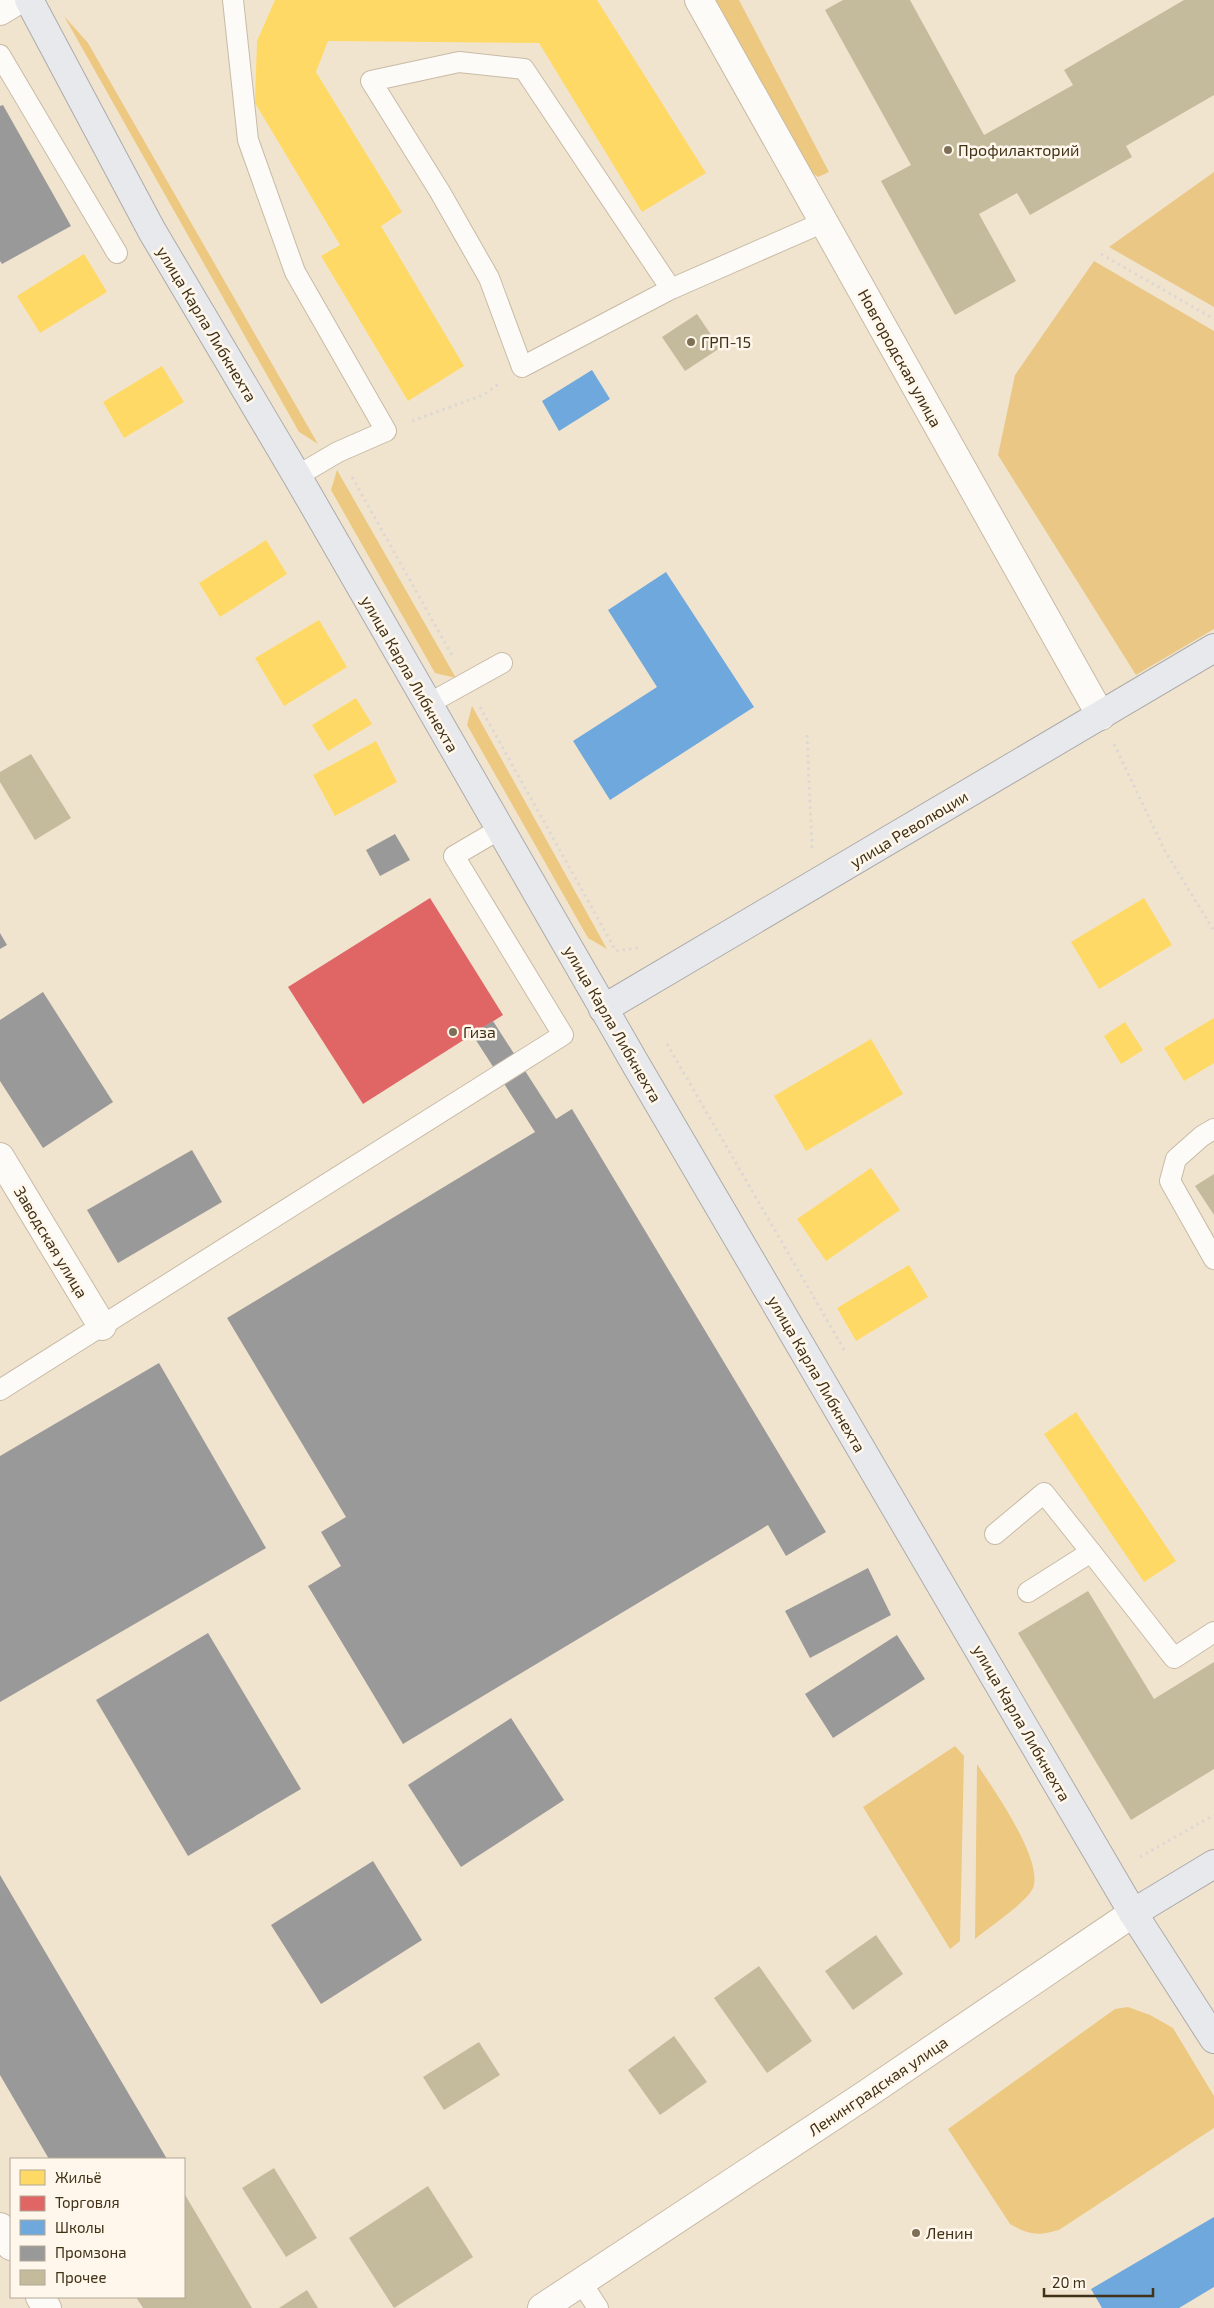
<svg xmlns="http://www.w3.org/2000/svg" width="1214" height="2308" font-family="'Exo 2',sans-serif">
  <style>
    .green { fill: #edc881 }
    .forest { fill: #eac785 }
    .homes { fill: #ffd966 }
    .shops { fill: #e06666 }
    .schools { fill: #6fa8dc }
    .industry { fill: #999 }
    .building { fill: #c4bb9c }
    .lines { fill: none; stroke-linecap: round; stroke-linejoin: round }
    .service-casing { stroke: #c8bba6; stroke-width: 22 }
    .minor-casing { stroke: #c8bba6; stroke-width: 30 }
    .tertiary-casing { stroke: #c8bba6; stroke-width: 30 }
    .primary-casing { stroke: #acabaa; stroke-width: 30 }
    .path { stroke: #ddd8d2; stroke-width: 3; stroke-dasharray: 2.5 4; stroke-linecap: butt }
    .service { stroke: #fdfbf8; stroke-width: 20 }
    .minor { stroke: #fdfbf8; stroke-width: 28 }
    .tertiary { stroke: #fdfbf8; stroke-width: 28 }
    .primary { stroke: #e8e9ec; stroke-width: 28 }
    .poi-dot { fill: #7e7057; stroke: #fff7eb; stroke-width: 2 }
    .labels { text-anchor: middle; stroke-width: 5; stroke-linejoin: round; paint-order: stroke }
    .poi-label { font-size: 16px; fill: #403117; stroke: #fff7eb; text-anchor: start }
    .street-label { font-size: 16px; fill: #403117; stroke: #fff7eb }
  </style>
  <rect width="100%" height="100%" fill="#f1e4cf"/>
  <g class="green">
    <polygon points="709,0 739,0 829,172 818,177 807,169"/>
    <polygon points="64,16 88,43 318,444 299,432"/>
    <polygon points="337,470 456,678 435,673 331,490"/>
    <polygon points="472,706 607,949 588,938 467,725"/>
    <polygon points="955,1746 964,1756 960,1941 950,1949 863,1807"/>
    <path d="M977,1764C993,1789 1044,1860 1033,1888C1027,1902 988,1928 975,1939Z"/>
    <path d="M1128,2007L1150,2015L1173,2028L1214,2096V2128L1059,2230C1037,2236 1030,2235 1010,2224L948,2129L1115,2009Z"/>
  </g>
  <g class="forest">
    <polygon points="1214,172 1214,307 1109,247"/>
    <polygon points="1094,261 1214,331 1214,629 1136,675 998,455 1015,375"/>
  </g>
  <g class="homes">
    <polygon points="275,0 597,0 706,173 642,212 539,43 328,41 316,72 402,212 381,226 464,366 408,401 321,256 340,245 255,103 257,41"/>
    <polygon points="84,254 107,292 40,333 17,296"/>
    <polygon points="162,366 184,402 124,438 103,402"/>
    <polygon points="266,540 287,574 220,617 199,583"/>
    <polygon points="319,620 347,667 284,706 255,658"/>
    <polygon points="356,698 372,724 328,751 312,725"/>
    <polygon points="376,741 397,782 335,816 313,775"/>
    <polygon points="1144,898 1172,945 1099,989 1071,942"/>
    <polygon points="1214,1018 1214,1063 1184,1081 1164,1048"/>
    <polygon points="1125,1022 1143,1050 1121,1064 1104,1036"/>
    <polygon points="871,1039 903,1094 806,1151 774,1096"/>
    <polygon points="871,1168 900,1210 826,1261 797,1219"/>
    <polygon points="909,1265 928,1297 856,1341 837,1308"/>
    <polygon points="1076,1412 1176,1561 1144,1582 1044,1434"/>
  </g>
  <polygon class="shops" points="430,898 503,1015 363,1104 288,987"/>
  <g class="schools">
    <polygon points="592,370 610,399 559,431 542,401"/>
    <polygon points="666,572 754,707 610,800 573,741 657,687 608,610"/>
    <polygon points="1214,2217 1214,2287 1179,2308 1102,2308 1091,2289"/>
  </g>
  <g class="industry">
    <polygon points="3,105 71,226 2,264 0,261 0,106"/>
    <polygon points="395,834 410,860 380,876 366,850"/>
    <polygon points="0,933 7,945 0,949"/>
    <polygon points="43,992 113,1102 43,1148 0,1081 0,1020"/>
    <polygon points="493,1021 556,1119 572,1109 826,1532 786,1556 768,1525 403,1744 308,1586 341,1566 321,1532 346,1517 227,1318 535,1132 472,1034"/>
    <polygon points="192,1150 222,1202 118,1263 87,1210"/>
    <polygon points="159,1363 266,1548 0,1702 0,1456"/>
    <polygon points="868,1568 891,1615 810,1658 785,1611"/>
    <polygon points="208,1633 301,1789 188,1856 96,1700"/>
    <polygon points="897,1635 925,1679 833,1738 805,1694"/>
    <polygon points="511,1718 564,1800 461,1867 408,1785"/>
    <polygon points="373,1861 422,1940 321,2004 271,1925"/>
    <polygon points="0,1875 167,2159 49,2159 0,2075"/>
  </g>
  <g class="building">
    <polygon points="843,0 910,0 984,135 1073,85 1064,70 1184,0 1214,0 1214,95 1126,146 1132,157 1030,215 1017,193 979,214 1016,281 955,315 881,181 911,165 825,10"/>
    <polygon points="697,314 720,348 685,371 662,337"/>
    <polygon points="31,754 71,818 35,840 0,782 0,772"/>
    <polygon points="1214,1174 1214,1215 1195,1186"/>
    <polygon points="1088,1591 1154,1699 1214,1662 1214,1769 1131,1820 1018,1633"/>
    <polygon points="876,1935 903,1974 853,2010 825,1971"/>
    <polygon points="759,1966 812,2041 767,2073 714,1998"/>
    <polygon points="674,2036 707,2082 660,2115 628,2070"/>
    <polygon points="479,2042 500,2075 444,2110 423,2077"/>
    <polygon points="274,2168 317,2238 286,2257 242,2188"/>
    <polygon points="428,2186 473,2257 394,2308 349,2238"/>
    <polygon points="184,2193 252,2308 143,2308 136,2297 184,2297"/>
    <polygon points="307,2290 318,2308 279,2308"/>
  </g>
  <g class="lines">
    <defs>
      <g id="service">
        <polyline points="233,0 248,140 295,272 386,431 338,452 297,476"/>
        <polyline points="0,55 117,253"/>
        <polyline points="671,289 524,69 459,62 371,81 440,192 489,278 522,367 671,289 824,222"/>
        <polyline points="428,704 502,663"/>
        <polyline points="1214,1129 1202,1136 1176,1159 1170,1181 1214,1259"/>
        <polyline points="0,1390 563,1035 454,856 500,829"/>
        <polyline points="995,1534 1044,1493 1091,1552"/>
        <polyline points="1028,1592 1091,1552 1174,1658 1214,1632"/>
        <polyline points="581,2282 598,2308"/>
      </g>
      <g id="minor">
        <polyline points="699,0 1101,716"/>
        <polyline points="0,11 18,0"/>
        <polyline points="0,1157 102,1326"/>
        <polyline points="0,2227 11,2246"/>
        <polyline points="40,2297 47,2308"/>
      </g>
      <polyline id="tertiary" points="542,2308 865,2095 1133,1913"/>
      <g id="primary">
        <polyline points="29,0 152,231 297,476 635,1063 1133,1913 1214,2039"/>
        <polyline points="603,1009 1214,648"/>
        <polyline points="1133,1913 1214,1864"/>
      </g>
    </defs>
    <use href="#service" class="service-casing"/>
    <use href="#minor" class="minor-casing"/>
    <use href="#tertiary" class="tertiary-casing"/>
    <use href="#primary" class="primary-casing"/>
    <g class="path">
      <polyline points="1101,254 1214,319"/>
      <polyline points="412,421 483,395 500,383"/>
      <polyline points="352,477 453,657"/>
      <polyline points="480,707 616,951 638,948"/>
      <polyline points="807,735 812,848"/>
      <polyline points="1114,744 1165,851 1214,931"/>
      <polyline points="667,1044 846,1353"/>
      <polyline points="1140,1857 1214,1815"/>
    </g>
    <use href="#service" class="service"/>
    <use href="#minor" class="minor"/>
    <use href="#tertiary" class="tertiary"/>
    <use href="#primary" class="primary"/>
  </g>
  <g class="poi-dot">
    <circle cx="948" cy="150" r="5"/>
    <circle cx="691" cy="342" r="5"/>
    <circle cx="453" cy="1032" r="5"/>
    <circle cx="916" cy="2233" r="5"/>
  </g>
  <g class="labels">
    <g class="poi-label">
      <text x="958" y="156">Профилакторий</text>
      <text x="701" y="348">ГРП-15</text>
      <text x="463" y="1038">Гиза</text>
      <text x="926" y="2239">Ленин</text>
    </g>
    <g class="street-label">
      <text transform="translate(207 324) rotate(59)" y="6">улица Карла Либкнехта</text>
      <text transform="translate(900 358) rotate(61)" y="6">Новгородская улица</text>
      <text transform="translate(410 674) rotate(60)" y="6">улица Карла Либкнехта</text>
      <text transform="translate(909 829) rotate(-31)" y="6">улица Революции</text>
      <text transform="translate(613 1024) rotate(60)" y="6">улица Карла Либкнехта</text>
      <text transform="translate(51 1242) rotate(59)" y="6">Заводская улица</text>
      <text transform="translate(817 1374) rotate(60)" y="6">улица Карла Либкнехта</text>
      <text transform="translate(1022 1723) rotate(60)" y="6">улица Карла Либкнехта</text>
      <text transform="translate(878 2086) rotate(-34)" y="6">Ленинградская улица</text>
    </g>
  </g>
  <rect x="10" y="2158" width="175" height="140" fill="#fff7eb" stroke="#b3a896"/>
  <rect x="20" y="2170" width="25" height="15" fill="#ffd966" stroke="#b3a896"/>
  <text x="55" y="2183" font-size="15" fill="#403117">Жильё</text>
  <rect x="20" y="2196" width="25" height="15" fill="#e06666" stroke="#b3a896"/>
  <text x="55" y="2208" font-size="15" fill="#403117">Торговля</text>
  <rect x="20" y="2220" width="25" height="15" fill="#6fa8dc" stroke="#b3a896"/>
  <text x="55" y="2233" font-size="15" fill="#403117">Школы</text>
  <rect x="20" y="2246" width="25" height="15" fill="#999999" stroke="#b3a896"/>
  <text x="55" y="2258" font-size="15" fill="#403117">Промзона</text>
  <rect x="20" y="2270" width="25" height="15" fill="#c4bb9c" stroke="#b3a896"/>
  <text x="55" y="2283" font-size="15" fill="#403117">Прочее</text>
  <path d="M1044 2288v8h109v-8" fill="none" stroke="#403117" stroke-width="2.5"/>
  <text x="1052" y="2288" font-size="15" fill="#403117" stroke="#fff7eb" stroke-width="4" paint-order="stroke">20 m</text>
</svg>
